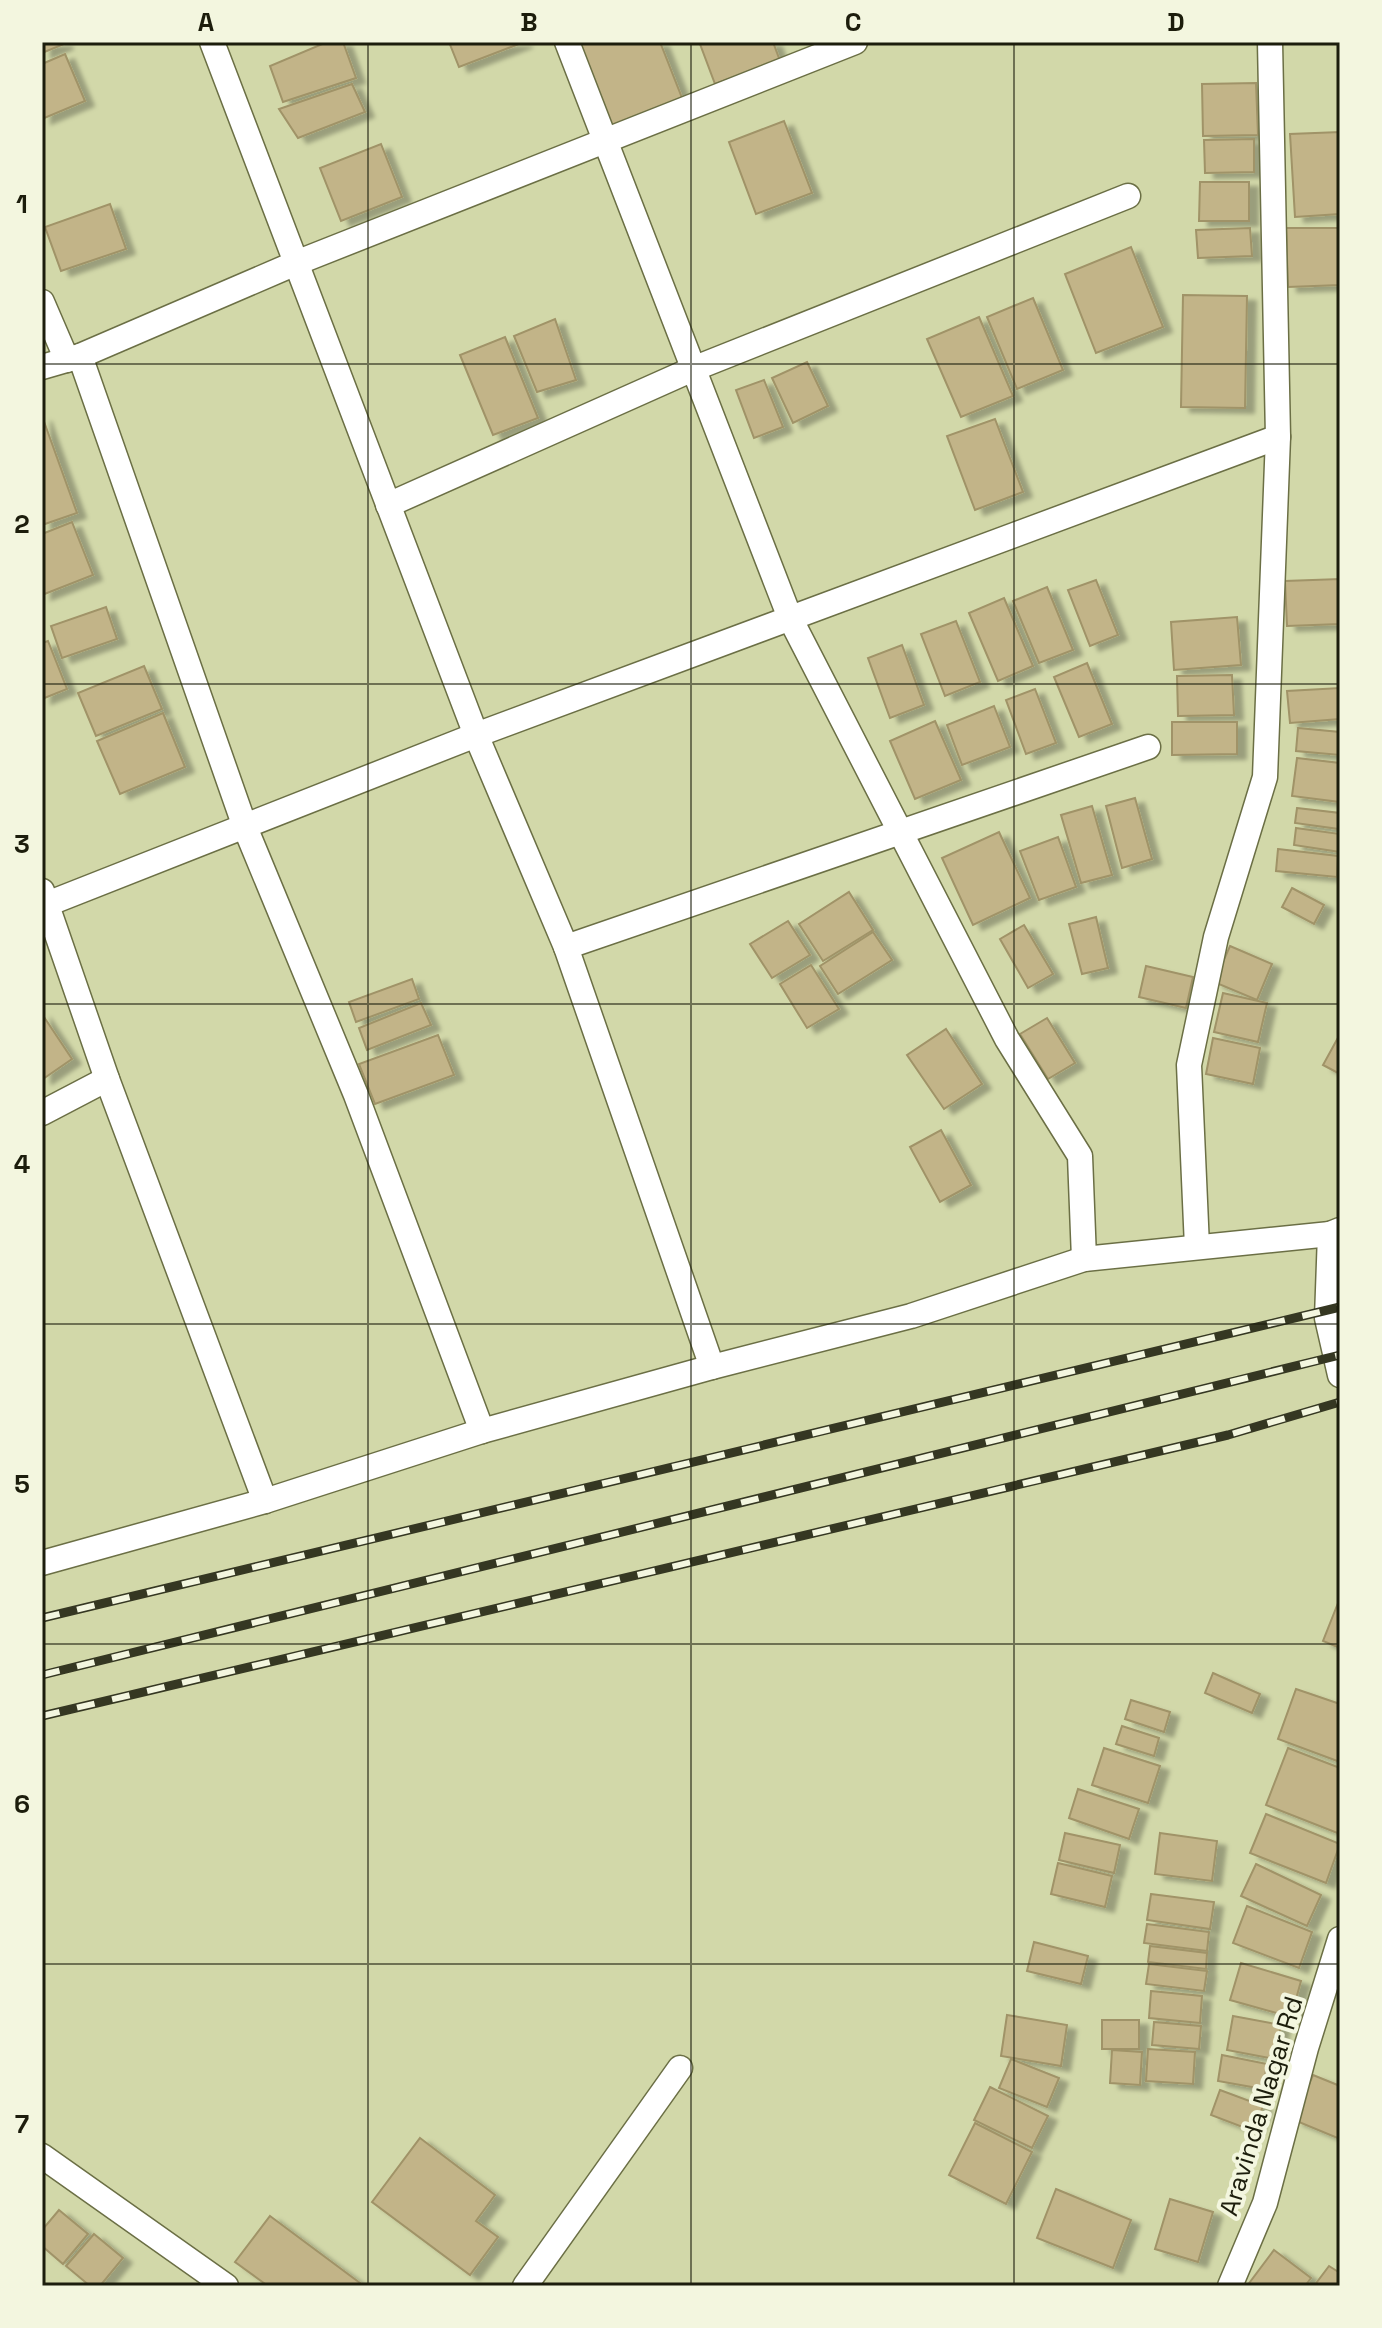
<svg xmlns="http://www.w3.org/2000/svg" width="1382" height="2328" font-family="'Space Grotesk',sans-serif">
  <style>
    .building { fill: #c2b488; stroke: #a09367; stroke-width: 2; filter: url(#shadow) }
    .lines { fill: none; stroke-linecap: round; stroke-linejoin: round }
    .minor-casing { stroke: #6b6f45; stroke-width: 27 }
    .minor { stroke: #fff; stroke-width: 24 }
    .rail-casing { stroke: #353722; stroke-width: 9 }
    .rail { stroke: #f3f6df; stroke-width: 6; stroke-dasharray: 18; stroke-linecap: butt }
    .grid { fill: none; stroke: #1c1d0c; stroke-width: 2; stroke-opacity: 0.55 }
    .labels { text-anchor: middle; stroke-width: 8; stroke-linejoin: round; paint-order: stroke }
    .street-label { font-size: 26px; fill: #1c1d0c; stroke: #f3f6df }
    .neatline { fill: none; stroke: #1c1d0c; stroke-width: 3 }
    .grid-label { font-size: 26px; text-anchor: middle; font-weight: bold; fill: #1c1d0c }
  </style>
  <defs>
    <filter id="shadow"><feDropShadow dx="9" dy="5" stdDeviation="2" flood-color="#0004"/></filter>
  </defs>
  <rect width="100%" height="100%" fill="#d2d8a9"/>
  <g class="building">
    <polygon points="42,42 63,42 64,44 42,53"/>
    <polygon points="327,42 343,42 356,78 283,102 270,66"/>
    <polygon points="449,42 524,42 459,67"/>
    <polygon points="578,42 660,42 682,98 612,126"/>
    <polygon points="705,42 773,42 780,61 715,84 700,44"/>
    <polygon points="65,54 85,101 42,119 42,64"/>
    <polygon points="1256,83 1258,135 1203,136 1202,84"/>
    <polygon points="352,84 365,112 298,138 279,109"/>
    <polygon points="784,121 812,193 756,214 729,142"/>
    <polygon points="1340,132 1340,214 1295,217 1290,134"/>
    <polygon points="1254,139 1254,172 1205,173 1204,140"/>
    <polygon points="381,144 402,197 341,221 320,168"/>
    <polygon points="1200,182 1249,182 1249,221 1199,221"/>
    <polygon points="110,204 126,249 61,271 45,227"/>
    <polygon points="1250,228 1252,256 1198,258 1196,230"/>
    <polygon points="1286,228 1340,228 1340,285 1288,287"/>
    <polygon points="1131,247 1163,327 1096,353 1065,274"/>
    <polygon points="1183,295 1247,296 1245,408 1181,407"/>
    <polygon points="1033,298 1063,370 1017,389 987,317"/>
    <polygon points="979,317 1013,396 961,417 927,339"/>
    <polygon points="555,319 576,380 537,392 514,336"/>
    <polygon points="505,337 538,418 493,435 460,355"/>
    <polygon points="807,362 828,406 793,423 772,378"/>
    <polygon points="764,380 783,427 754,438 736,390"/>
    <polygon points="42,416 77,513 42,525"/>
    <polygon points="995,419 1023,492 975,510 947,436"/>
    <polygon points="72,522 93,575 42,595 42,534"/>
    <polygon points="1340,579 1340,624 1287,626 1285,581"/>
    <polygon points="1096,580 1118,635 1090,646 1068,590"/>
    <polygon points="1047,587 1073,650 1039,663 1013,601"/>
    <polygon points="1004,598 1033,666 998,681 969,613"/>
    <polygon points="106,607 117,639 62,658 51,626"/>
    <polygon points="1237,617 1241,665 1174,670 1171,622"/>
    <polygon points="956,621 980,682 945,696 921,634"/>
    <polygon points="48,641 67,689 42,699 42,643"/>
    <polygon points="902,645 924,705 890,718 868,658"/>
    <polygon points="1087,663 1112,724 1079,737 1054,677"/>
    <polygon points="144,666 162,709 96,736 78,693"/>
    <polygon points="1232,675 1234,715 1178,716 1177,676"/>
    <polygon points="1340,688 1340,719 1290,723 1287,691"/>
    <polygon points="1035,689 1056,743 1026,754 1006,700"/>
    <polygon points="994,706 1010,747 962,765 947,725"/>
    <polygon points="163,713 185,767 120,794 97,741"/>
    <polygon points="935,721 961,780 915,799 890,741"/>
    <polygon points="1172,722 1237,722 1237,754 1172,755"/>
    <polygon points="1298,728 1340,732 1340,755 1296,751"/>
    <polygon points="1297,758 1340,763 1340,802 1292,796"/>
    <polygon points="1135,798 1152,859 1122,868 1106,806"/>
    <polygon points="1092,806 1112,875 1081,883 1061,815"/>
    <polygon points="1297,808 1340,813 1339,829 1295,823"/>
    <polygon points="1296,828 1340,834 1340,852 1294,845"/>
    <polygon points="999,832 1030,898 973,925 942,858"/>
    <polygon points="1058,837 1076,887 1039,900 1020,851"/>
    <polygon points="1278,849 1338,856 1337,877 1276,871"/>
    <polygon points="1292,888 1324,905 1314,924 1282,907"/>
    <polygon points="849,892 873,930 823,961 799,924"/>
    <polygon points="1096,917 1108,968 1082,974 1069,924"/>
    <polygon points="788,921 810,955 772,978 750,944"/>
    <polygon points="1024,925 1053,974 1028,988 1000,939"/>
    <polygon points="873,932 892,960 838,994 820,966"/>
    <polygon points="1230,946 1272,964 1257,1000 1214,982"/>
    <polygon points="811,965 839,1009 807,1028 780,984"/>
    <polygon points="1146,966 1193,977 1186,1008 1139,997"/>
    <polygon points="412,979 419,999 356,1022 349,1002"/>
    <polygon points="1223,993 1267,1003 1258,1042 1214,1032"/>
    <polygon points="421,1003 431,1025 367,1050 359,1028"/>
    <polygon points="42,1014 72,1059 43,1079 42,1078"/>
    <polygon points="1047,1018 1075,1063 1048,1079 1020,1034"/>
    <polygon points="946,1029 982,1084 944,1109 907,1055"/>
    <polygon points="1340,1034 1340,1074 1323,1065"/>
    <polygon points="438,1035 454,1075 375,1104 359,1064"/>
    <polygon points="1213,1038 1260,1048 1253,1084 1206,1074"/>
    <polygon points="941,1130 971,1185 940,1202 910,1147"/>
    <polygon points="1340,1598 1340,1648 1323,1641"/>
    <polygon points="1213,1673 1260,1694 1252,1713 1205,1693"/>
    <polygon points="1296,1689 1340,1704 1340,1762 1278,1739"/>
    <polygon points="1131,1700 1170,1712 1164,1732 1125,1719"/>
    <polygon points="1122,1726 1159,1738 1154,1756 1116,1744"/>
    <polygon points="1104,1748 1160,1766 1148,1803 1092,1785"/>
    <polygon points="1288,1748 1340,1768 1340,1834 1266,1805"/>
    <polygon points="1078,1789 1139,1809 1129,1839 1069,1818"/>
    <polygon points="1266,1814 1340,1844 1326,1883 1250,1853"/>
    <polygon points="1065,1833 1120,1845 1114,1873 1059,1860"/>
    <polygon points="1160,1833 1217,1841 1212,1881 1155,1874"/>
    <polygon points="1058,1863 1112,1876 1105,1907 1051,1894"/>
    <polygon points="1256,1864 1321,1895 1307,1926 1241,1896"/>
    <polygon points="1151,1894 1214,1902 1210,1929 1147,1920"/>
    <polygon points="1247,1906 1312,1932 1299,1968 1233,1943"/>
    <polygon points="1147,1924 1209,1932 1207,1951 1144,1943"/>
    <polygon points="1034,1942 1088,1956 1081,1984 1027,1971"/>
    <polygon points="1150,1946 1207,1953 1206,1969 1148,1962"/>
    <polygon points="1241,1963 1301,1981 1291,2017 1230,2000"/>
    <polygon points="1149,1964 1207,1971 1204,1991 1146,1984"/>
    <polygon points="1151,1991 1202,1996 1200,2023 1149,2018"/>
    <polygon points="1007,2015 1067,2025 1061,2066 1001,2056"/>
    <polygon points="1233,2016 1281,2025 1275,2059 1227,2050"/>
    <rect x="1102" y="2020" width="37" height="29"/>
    <polygon points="1154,2022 1201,2026 1199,2049 1152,2045"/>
    <polygon points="1148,2049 1195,2052 1193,2084 1146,2081"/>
    <polygon points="1112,2050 1142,2052 1140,2085 1110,2083"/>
    <polygon points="1222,2055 1267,2064 1263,2089 1218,2081"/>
    <polygon points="1011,2059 1059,2078 1047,2107 999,2088"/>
    <polygon points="1313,2075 1340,2086 1340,2139 1294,2120"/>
    <polygon points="990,2087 1048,2116 1032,2148 974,2120"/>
    <polygon points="1220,2090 1263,2106 1253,2131 1211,2115"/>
    <polygon points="975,2123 1032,2152 1006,2204 949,2175"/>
    <polygon points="420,2138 495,2195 476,2221 498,2237 470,2275 372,2202"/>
    <polygon points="1056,2189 1131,2220 1113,2268 1037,2238"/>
    <polygon points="1170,2199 1213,2212 1198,2262 1155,2249"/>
    <polygon points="59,2210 88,2234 63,2264 42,2246 42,2230"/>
    <polygon points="270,2216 364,2286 268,2286 235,2262"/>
    <polygon points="94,2234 123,2258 100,2286 90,2286 66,2266"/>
    <polygon points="1274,2250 1311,2278 1305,2286 1247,2286"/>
    <polygon points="1329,2266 1340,2273 1340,2286 1314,2286"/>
  </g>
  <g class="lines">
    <defs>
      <g id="minor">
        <polyline points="212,42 476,735 566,947 712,1367"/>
        <polyline points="567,42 790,618 1007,1039 1080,1156 1084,1259"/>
        <polyline points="42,302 67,360"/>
        <polyline points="42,367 80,356"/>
        <polyline points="388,505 693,369 1128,196"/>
        <polyline points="42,891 107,1079 265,1501"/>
        <polyline points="42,906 476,735 1278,437"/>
        <polyline points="566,947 1148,747"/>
        <polyline points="42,1113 107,1079"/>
        <polyline points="1340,1230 1330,1234 1327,1318 1340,1375"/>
        <polyline points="1197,1247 1189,1065 1216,937 1265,777 1278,437 1270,42"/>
        <polyline points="482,1431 356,1095 245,827 80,356 296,263 855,42"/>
        <polyline points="42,1563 265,1501 482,1431 712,1367 911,1316 1084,1259 1330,1234"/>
        <polyline points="42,2156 226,2286"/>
        <polyline points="525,2286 680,2068"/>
        <polyline points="1230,2286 1265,2203 1306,2048 1340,1939"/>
      </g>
    </defs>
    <use href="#minor" class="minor-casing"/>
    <use href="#minor" class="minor"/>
    <defs>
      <g id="rail">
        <polyline points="42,1618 1340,1307"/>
        <polyline points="42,1675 1340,1355"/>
        <polyline points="42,1716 1228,1435 1340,1402"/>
      </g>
    </defs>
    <use href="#rail" class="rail-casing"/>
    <use href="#rail" class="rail"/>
  </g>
  <path class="grid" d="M368,42V2286M691,42V2286M1014,42V2286M42,364H1340M42,684H1340M42,1004H1340M42,1324H1340M42,1644H1340M42,1964H1340"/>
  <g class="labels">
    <g class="street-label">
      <text transform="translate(1261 2106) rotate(-73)" y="9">Aravinda Nagar Rd</text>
    </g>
  </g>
  <rect width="1382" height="2328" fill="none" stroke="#f3f6df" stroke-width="88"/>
  <rect x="44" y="44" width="1294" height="2240" class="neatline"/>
  <g class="grid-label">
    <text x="206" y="31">A</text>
    <text x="529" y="31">B</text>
    <text x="853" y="31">C</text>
    <text x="1176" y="31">D</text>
    <text x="22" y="213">1</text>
    <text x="22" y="533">2</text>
    <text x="22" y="853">3</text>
    <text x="22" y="1173">4</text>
    <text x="22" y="1493">5</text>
    <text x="22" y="1813">6</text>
    <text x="22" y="2133">7</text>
  </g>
</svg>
